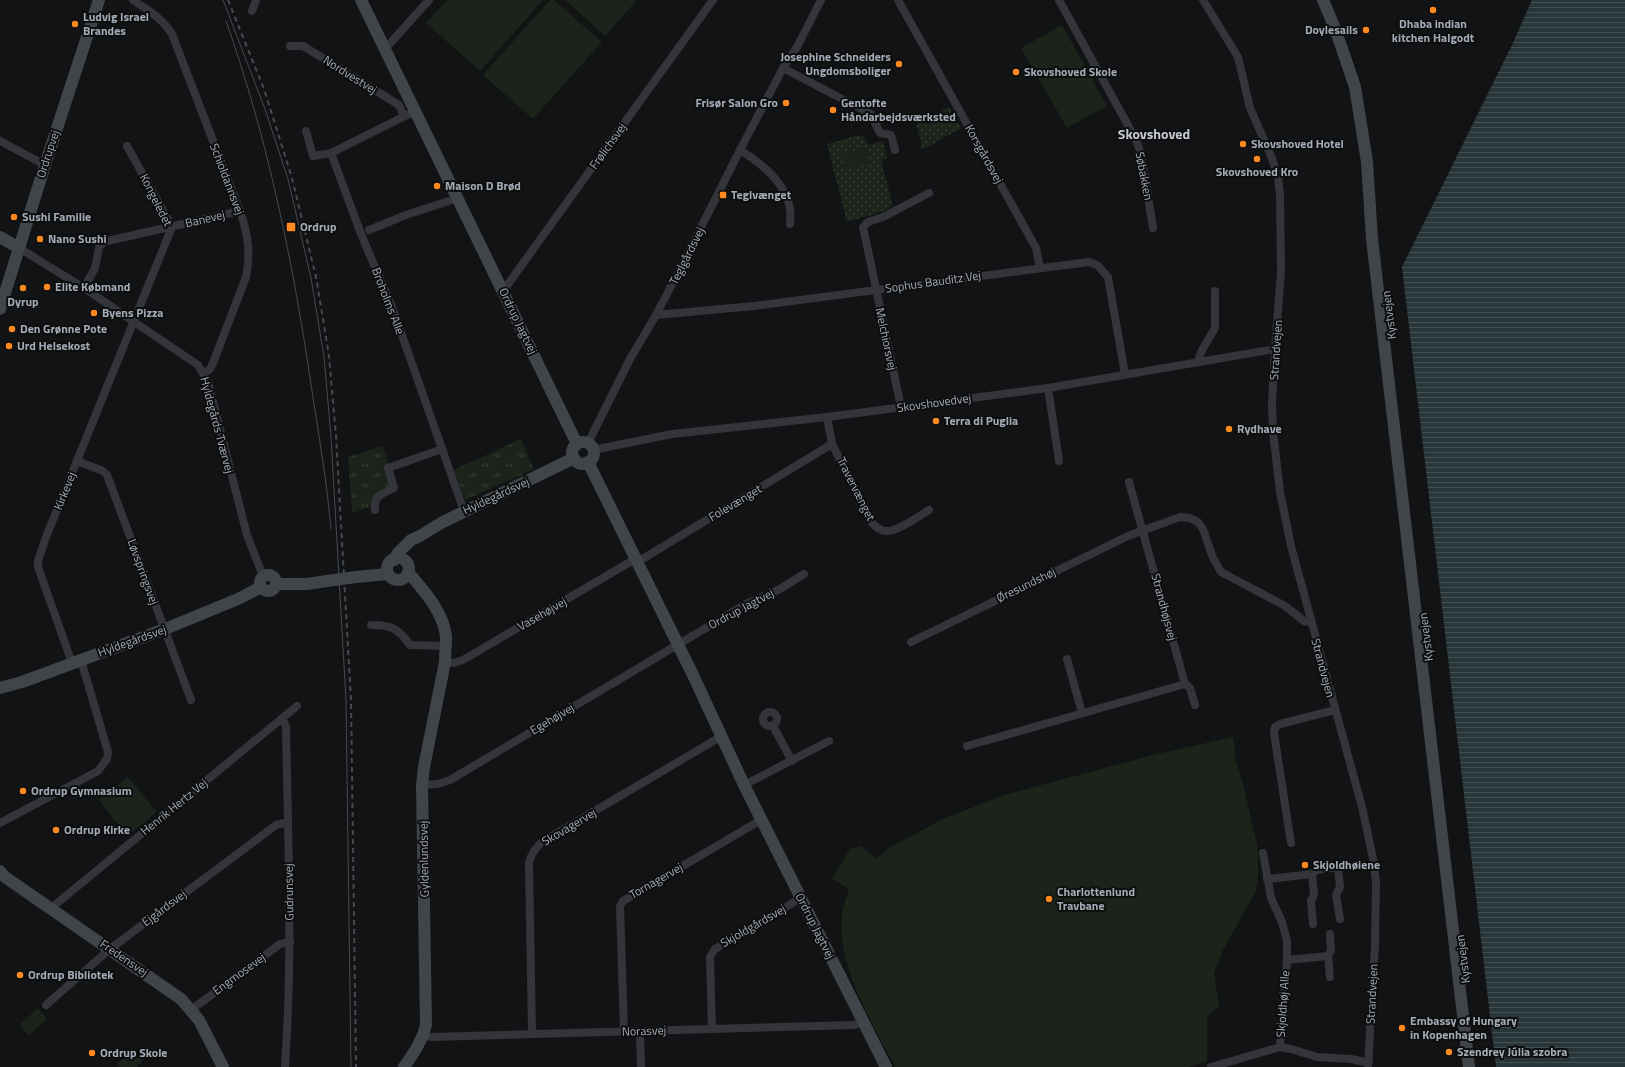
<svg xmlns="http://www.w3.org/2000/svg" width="1625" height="1067" font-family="'Titillium Web',sans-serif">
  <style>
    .grass { fill: url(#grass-tufts) }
    .park { fill: url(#park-dots) }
    .garden { fill: #1b231a }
    .water { fill: url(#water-rules) }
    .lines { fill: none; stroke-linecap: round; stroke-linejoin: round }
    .street { stroke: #33353a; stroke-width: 8 }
    .secondary { stroke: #41454a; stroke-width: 12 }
    .tram { stroke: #464a4f; stroke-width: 1 }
    .rail { stroke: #464a4f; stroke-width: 2; stroke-dasharray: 5 4; stroke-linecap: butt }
    .secondary-bridge { stroke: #41454a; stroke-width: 12 }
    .poi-dot { fill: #ff8b20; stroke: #0e0e0f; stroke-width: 1.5 }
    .labels { text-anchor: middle; stroke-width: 4; stroke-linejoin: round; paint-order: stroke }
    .poi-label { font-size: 12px; font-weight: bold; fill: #a3acb6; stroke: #0e0e0f; text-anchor: start }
    .street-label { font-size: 12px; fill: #a3acb6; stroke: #0e0e0f }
    .quarter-label { font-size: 14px; font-weight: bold; fill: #c4cad2; stroke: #0e0e0f }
  </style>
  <defs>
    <pattern id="grass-tufts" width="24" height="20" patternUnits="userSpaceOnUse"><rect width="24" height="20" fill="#1b231a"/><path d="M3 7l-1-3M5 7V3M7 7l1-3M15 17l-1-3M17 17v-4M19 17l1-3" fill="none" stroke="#394039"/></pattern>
    <pattern id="park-dots" width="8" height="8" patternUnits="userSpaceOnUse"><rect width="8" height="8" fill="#1b231a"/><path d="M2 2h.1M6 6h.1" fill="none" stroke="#394039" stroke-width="1.8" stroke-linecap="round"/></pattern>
    <pattern id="water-rules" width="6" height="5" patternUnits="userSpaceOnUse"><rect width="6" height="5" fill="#283539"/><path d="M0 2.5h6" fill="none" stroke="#445053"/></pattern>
  </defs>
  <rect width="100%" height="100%" fill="#121314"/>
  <g class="grass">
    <polygon points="521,439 534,469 465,500 454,470"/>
    <polygon points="383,446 398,489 377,498 379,504 352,513 348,457"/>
  </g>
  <g class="park">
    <polygon points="949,107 961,128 926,148 919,149 922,145 916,125"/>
    <polygon points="855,136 863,136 868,145 883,141 887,158 881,160 893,206 881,212 847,222 827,144"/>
  </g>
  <g class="garden">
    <polygon points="447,0 543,0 480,71 426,23"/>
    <polygon points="550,0 554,0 602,42 533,119 483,75"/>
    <polygon points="565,0 636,0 636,1 605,36"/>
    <polygon points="1062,25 1107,106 1067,128 1021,48"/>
    <polygon points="866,147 870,162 845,169 841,154"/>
    <path d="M1233,737L1236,761L1244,786L1250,815L1258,848V878L1256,891L1223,950L1214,973L1219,1006L1207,1017V1061L1188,1067H895C873,1024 836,965 842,915C843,906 847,897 849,889L832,878L850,849L860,846L877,858L892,846L943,819L1004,795L1157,754Z"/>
    <polygon points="128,777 157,812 127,836 99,800"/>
    <polygon points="38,1008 47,1019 29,1035 19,1025"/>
    <polygon points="133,1050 143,1061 137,1067 120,1067 117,1064"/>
  </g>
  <polygon class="water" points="1532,0 1625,0 1625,1067 1496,1067 1402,267 1513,43"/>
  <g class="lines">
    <g class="street">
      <path d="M133,0C149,11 162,18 172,34L240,211C248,234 251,253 246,277L213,363L210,369L204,374"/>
      <polyline points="898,0 1036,248 1040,268"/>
      <polyline points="1059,0 1135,138 1141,153 1153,228"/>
      <polyline points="1203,0 1238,57 1250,108 1271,156 1278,176 1280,195 1281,272 1275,349 1272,403 1273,432 1280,492 1291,546 1362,807 1374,863 1376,883 1375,946 1368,1067"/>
      <polyline points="252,11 256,0"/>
      <polyline points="290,46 303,46 354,77 399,105 404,116"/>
      <polyline points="385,49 429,0"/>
      <polyline points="783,68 871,114 880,133 891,135 895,150"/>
      <polyline points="306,131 313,156 331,153 415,111"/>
      <polyline points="0,141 45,165"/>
      <path d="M740,150C766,166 795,191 790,224"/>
      <polyline points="331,153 361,234 392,307 464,511"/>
      <polyline points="369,230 406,215 458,198"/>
      <polyline points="19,248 84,288 198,365 208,382 247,535 263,576"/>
      <polyline points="84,288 95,268 99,248 103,242 240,211"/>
      <polyline points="503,291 713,0"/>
      <polyline points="656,315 754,306 1089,262 1097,265 1108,277 1125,374"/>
      <polyline points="1198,361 1202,350 1215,328 1215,291"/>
      <polyline points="1048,388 1059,461"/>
      <polyline points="901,407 863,227 868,222 883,217 929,193"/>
      <path d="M827,417L832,444L872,523C876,527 880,531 886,531C897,532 919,516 929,510"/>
      <polyline points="588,443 630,359 656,315 677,275 740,150 783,68 797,47 821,0"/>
      <polyline points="593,450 672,434 827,417 1048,388 1275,349"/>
      <polyline points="77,461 103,471 107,475 191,700"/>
      <path d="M375,510C373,495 383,494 394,488L388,468L442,449"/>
      <path d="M371,625C391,625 398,628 410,645L446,646"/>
      <polyline points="911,642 1128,536 1180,517 1190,518 1198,522 1203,529 1213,558 1221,572 1285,606 1304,621 1311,622"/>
      <polyline points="1067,659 1082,713"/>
      <polyline points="445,662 454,663 463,660 630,562 644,558 832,444"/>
      <polyline points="72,663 38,567 38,561 46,537 172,227 127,146"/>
      <polyline points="1185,684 1190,688 1195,705"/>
      <circle cx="770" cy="719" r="7"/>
      <path d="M282,718L286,726C288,839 293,953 285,1067"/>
      <polyline points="773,726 792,761"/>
      <polyline points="967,746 1185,684 1129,482"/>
      <polyline points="422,785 438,784 450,780 726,616 744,605 780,589 804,574"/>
      <polyline points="744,785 829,741"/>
      <polyline points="0,823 98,771 107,759 108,752 81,660"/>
      <polyline points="1291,843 1274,733 1275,727 1280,724 1335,710"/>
      <polyline points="1263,853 1271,898 1282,922 1287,941 1287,960 1280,1047"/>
      <polyline points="1312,874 1314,894 1311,901 1313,924"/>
      <polyline points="1267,879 1312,874 1317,870 1338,867 1340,887 1336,895 1340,919"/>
      <polyline points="50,909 297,706"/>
      <polyline points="1330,934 1331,950 1328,956 1330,977"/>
      <polyline points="1287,960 1328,956"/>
      <polyline points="46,1005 110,949 276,825 288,822"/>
      <polyline points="191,1010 280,944 290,942"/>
      <polyline points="712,1029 710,957 715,949 801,898"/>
      <polyline points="640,1031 641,1067"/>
      <polyline points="624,1032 620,906 623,901 761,820"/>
      <path d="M532,1034L529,863C531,854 535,849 542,842L722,736"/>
      <polyline points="424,1036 432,1037 854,1025 863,1022"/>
      <polyline points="1211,1067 1280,1047 1291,1049 1317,1057 1351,1059 1369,1063"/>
    </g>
    <g class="secondary">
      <polyline points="361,0 577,444"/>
      <polyline points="1323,0 1336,31 1355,87 1367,162 1372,239 1469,1067"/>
      <polyline points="0,237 19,248"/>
      <polyline points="0,309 45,165 99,0"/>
      <circle cx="583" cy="453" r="11"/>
      <polyline points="588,462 693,675 744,785 886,1067"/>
      <circle cx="398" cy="569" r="11"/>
      <polyline points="394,560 398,553 411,540 420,536 441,523 574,458"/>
      <circle cx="268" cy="583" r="8"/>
      <polyline points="356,577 388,574"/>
      <polyline points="276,584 307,584 327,581"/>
      <polyline points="0,688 22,682 165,629 238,599 261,587"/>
      <polyline points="0,871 5,877 181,999 199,1020 223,1067"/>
      <path d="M404,1067C413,1054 422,1042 426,1025L422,785L424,767L445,662C445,654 446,645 446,637C444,612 423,590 408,572"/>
    </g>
    <g class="tram">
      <polyline points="223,0 265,109 288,179 311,278 324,357 331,437 346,700 351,1067"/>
      <path d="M226,21C268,139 294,267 312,391C319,437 327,483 331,529"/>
    </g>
    <polyline class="rail" points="228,0 264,89 292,178 316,277 329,356 336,436 351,700 356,1067"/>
    <polyline class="secondary-bridge" points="327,581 356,577"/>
  </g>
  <g class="poi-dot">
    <circle cx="1433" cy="10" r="4"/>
    <circle cx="75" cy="24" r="4"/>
    <circle cx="1366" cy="30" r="4"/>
    <circle cx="899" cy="64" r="4"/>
    <circle cx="1016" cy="72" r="4"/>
    <circle cx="786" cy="103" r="4"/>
    <circle cx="833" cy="110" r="4"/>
    <circle cx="1243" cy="144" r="4"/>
    <circle cx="1257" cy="159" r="4"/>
    <circle cx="437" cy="186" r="4"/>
    <rect x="719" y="191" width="8" height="8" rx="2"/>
    <circle cx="14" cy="217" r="4"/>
    <rect x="286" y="222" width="10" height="10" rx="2"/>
    <circle cx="40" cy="239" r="4"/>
    <circle cx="47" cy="287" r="4"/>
    <circle cx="23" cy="288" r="4"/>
    <circle cx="94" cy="313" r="4"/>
    <circle cx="12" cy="329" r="4"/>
    <circle cx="9" cy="346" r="4"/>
    <circle cx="936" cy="421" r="4"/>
    <circle cx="1229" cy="429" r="4"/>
    <circle cx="23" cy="791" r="4"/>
    <circle cx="56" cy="830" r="4"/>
    <circle cx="1305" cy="865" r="4"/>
    <circle cx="1049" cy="899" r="4"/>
    <circle cx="20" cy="975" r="4"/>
    <circle cx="1402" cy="1028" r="4"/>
    <circle cx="1449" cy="1052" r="4"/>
    <circle cx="92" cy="1053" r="4"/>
  </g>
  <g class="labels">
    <g class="poi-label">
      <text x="83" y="21">Ludvig Israel<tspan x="83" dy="14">Brandes</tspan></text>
      <text x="1433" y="28" text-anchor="middle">Dhaba indian<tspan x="1433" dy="14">kitchen Halgodt</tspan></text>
      <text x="1358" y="34" text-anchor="end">Doylesails</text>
      <text x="891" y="61" text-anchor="end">Josephine Schneiders<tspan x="891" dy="14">Ungdomsboliger</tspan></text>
      <text x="1024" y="76">Skovshoved Skole</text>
      <text x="778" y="107" text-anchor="end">Frisør Salon Gro</text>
      <text x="841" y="107">Gentofte<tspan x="841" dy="14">Håndarbejdsværksted</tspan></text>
      <text x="1251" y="148">Skovshoved Hotel</text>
      <text x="1257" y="176" text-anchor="middle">Skovshoved Kro</text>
      <text x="445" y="190">Maison D Brød</text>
      <text x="731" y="199">Teglvænget</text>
      <text x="22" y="221">Sushi Familie</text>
      <text x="300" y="231">Ordrup</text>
      <text x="48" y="243">Nano Sushi</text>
      <text x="55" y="291">Elite Købmand</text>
      <text x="23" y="306" text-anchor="middle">Dyrup</text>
      <text x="102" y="317">Byens Pizza</text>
      <text x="20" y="333">Den Grønne Pote</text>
      <text x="17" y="350">Urd Helsekost</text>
      <text x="944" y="425">Terra di Puglia</text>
      <text x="1237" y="433">Rydhave</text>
      <text x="31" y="795">Ordrup Gymnasium</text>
      <text x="64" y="834">Ordrup Kirke</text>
      <text x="1313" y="869">Skjoldhøiene</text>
      <text x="1057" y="896">Charlottenlund<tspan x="1057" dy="14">Travbane</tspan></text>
      <text x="28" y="979">Ordrup Bibliotek</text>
      <text x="1410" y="1025">Embassy of Hungary<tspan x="1410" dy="14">in Kopenhagen</tspan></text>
      <text x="1457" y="1056">Szendrey Júlia szobra</text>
      <text x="100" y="1057">Ordrup Skole</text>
    </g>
    <g class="street-label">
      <text transform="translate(350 75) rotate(32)" y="4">Nordvestvej</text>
      <text transform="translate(608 146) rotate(-54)" y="4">Frølichsvej</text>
      <text transform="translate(48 154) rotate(-72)" y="4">Ordrupvej</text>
      <text transform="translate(984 154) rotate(61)" y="4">Korsgårdsvej</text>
      <text transform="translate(1144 176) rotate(79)" y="4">Søbakken</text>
      <text transform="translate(227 179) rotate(69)" y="4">Schioldannsvej</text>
      <text transform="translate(156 200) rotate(63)" y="4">Kongeledet</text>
      <text transform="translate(205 219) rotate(-13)" y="4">Banevej</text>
      <text transform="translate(687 256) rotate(-63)" y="4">Teglgårdsvej</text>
      <text transform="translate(933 282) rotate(-8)" y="4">Sophus Bauditz Vej</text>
      <text transform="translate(388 301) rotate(69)" y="4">Broholms Alle</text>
      <text transform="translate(1389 315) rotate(-97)" y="4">Kystvejen</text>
      <text transform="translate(518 321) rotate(64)" y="4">Ordrup Jagtvej</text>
      <text transform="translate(886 339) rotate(78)" y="4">Melchiorsvej</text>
      <text transform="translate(1276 350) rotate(-86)" y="4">Strandvejen</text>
      <text transform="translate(934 403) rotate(-8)" y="4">Skovshovedvej</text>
      <text transform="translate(217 425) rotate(75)" y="4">Hyldegårds Tværvej</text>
      <text transform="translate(856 489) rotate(63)" y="4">Travervænget</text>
      <text transform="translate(65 491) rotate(-68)" y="4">Kirkevej</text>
      <text transform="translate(496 496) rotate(-25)" y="4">Hyldegårdsvej</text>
      <text transform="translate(735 503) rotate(-31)" y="4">Folevænget</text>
      <text transform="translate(143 572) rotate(70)" y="4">Løvspringsvej</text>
      <text transform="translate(1026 585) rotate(-26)" y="4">Øresundshøj</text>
      <text transform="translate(1164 607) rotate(75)" y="4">Strandhøjsvej</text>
      <text transform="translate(741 609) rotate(-28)" y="4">Ordrup Jagtvej</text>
      <text transform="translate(542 614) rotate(-30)" y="4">Vasehøjvej</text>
      <text transform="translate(1426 637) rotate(-97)" y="4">Kystvejen</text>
      <text transform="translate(132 641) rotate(-20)" y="4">Hyldegårdsvej</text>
      <text transform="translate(1323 668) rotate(75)" y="4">Strandvejen</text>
      <text transform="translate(552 719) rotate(-31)" y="4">Egehøjvej</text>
      <text transform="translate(174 807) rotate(-39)" y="4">Henrik Hertz Vej</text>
      <text transform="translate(569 827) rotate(-31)" y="4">Skovagervej</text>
      <text transform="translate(424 859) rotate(-91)" y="4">Gyldenlundsvej</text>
      <text transform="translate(656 881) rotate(-30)" y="4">Tornagervej</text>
      <text transform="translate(289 892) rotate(-91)" y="4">Gudrunsvej</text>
      <text transform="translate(164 908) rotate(-37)" y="4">Ejgårdsvej</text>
      <text transform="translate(753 926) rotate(-30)" y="4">Skjoldgårdsvej</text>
      <text transform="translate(815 926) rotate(63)" y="4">Ordrup Jagtvej</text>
      <text transform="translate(124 958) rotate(34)" y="4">Fredensvej</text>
      <text transform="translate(1463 959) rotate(-97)" y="4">Kystvejen</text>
      <text transform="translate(239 974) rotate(-36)" y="4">Engmosevej</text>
      <text transform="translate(1372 994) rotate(-87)" y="4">Strandvejen</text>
      <text transform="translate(1283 1004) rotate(-86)" y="4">Skjoldhøj Alle</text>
      <text transform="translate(644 1031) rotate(-2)" y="4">Norasvej</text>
    </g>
    <g class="quarter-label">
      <text x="1154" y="139">Skovshoved</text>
    </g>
  </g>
</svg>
